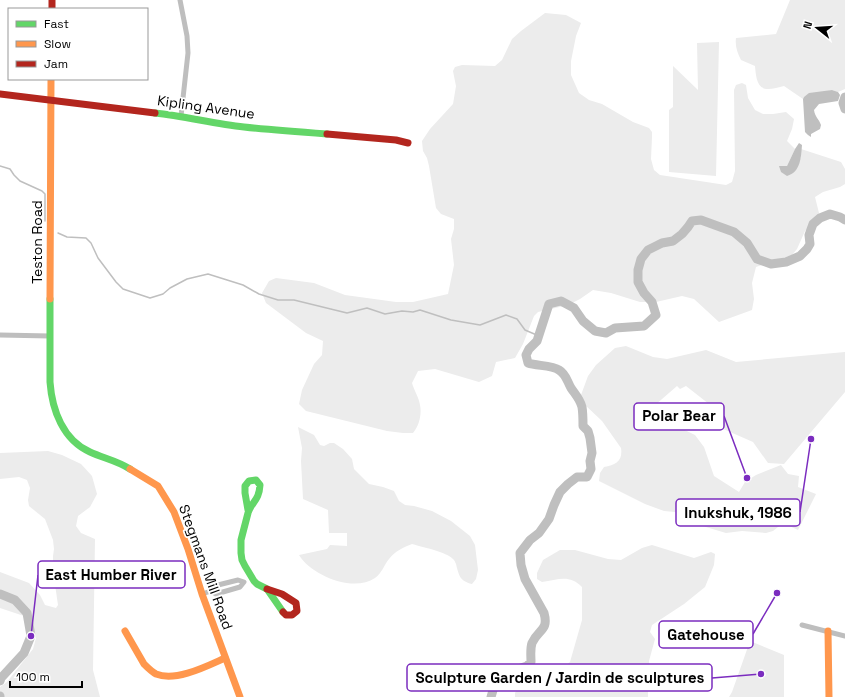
<svg xmlns="http://www.w3.org/2000/svg" width="845" height="697" font-family="'Space Grotesk',sans-serif">
  <style>
    .green { fill: #ececec }
    .water { fill: #bfbfbf }
    .lines { fill: none; stroke-linecap: round; stroke-linejoin: round }
    .stream { stroke: #bfbfbf; stroke-width: 1.5 }
    .river { stroke: #bfbfbf; stroke-width: 9 }
    .street { stroke: #bebebe; stroke-width: 5 }
    .fast { stroke: #63d668; stroke-width: 7 }
    .slow { stroke: #ff974d; stroke-width: 7 }
    .jam { stroke: #b3261e; stroke-width: 7 }
    .labels { text-anchor: middle; stroke-width: 3.5; stroke-linejoin: round; paint-order: stroke }
    .street-label { font-size: 14px; fill: #000; stroke: #fff }
    .leader { fill: none; stroke: #7b2cbf; stroke-width: 1.5 }
    .callout-dot { fill: #7b2cbf; stroke: #fff; stroke-width: 1.5 }
    .callout { fill: #fff; stroke: #7b2cbf; stroke-width: 1.5 }
    .callout-label { font-size: 15px; text-anchor: middle; font-weight: bold; fill: #000 }
  </style>
  <rect width="100%" height="100%" fill="#fff"/>
  <g class="green">
    <path d="M790,0H845V89L838,92L832,90L804,97L803,99L784,86C779,87 773,89 768,89C756,89 756,75 755,66L741,60C737,52 735,46 736,38L776,34Z"/>
    <path d="M545,13L566,15L581,23L576,36L571,61V75L579,93L589,100L602,104L633,122L649,128L652,132V137L651,159L654,170L660,175L726,185L732,182L735,171L734,90L736,85L742,83L746,85L748,98L755,110L763,114H773L786,112L794,119L792,129L787,141L795,149L787,166L781,172L801,158V149L841,162L845,169V184L840,187L823,192L815,197L819,213L816,221L805,231L797,249L792,255L756,267L752,283L754,299L752,310L719,322L694,299L682,296L656,302H640L611,293L593,290L580,299L568,305L538,312L534,316L523,344L515,358L496,362L492,376L479,382L435,369L418,371L412,383C414,390 419,398 420,405C422,414 419,426 413,433H403L387,431L306,411L299,404L302,390L314,364L322,355L323,341L306,333L266,303L262,293L269,281L276,278L314,283L345,295L396,302H413L448,294L454,265L451,239L454,229V219L441,214L436,208L429,166L427,158L423,151L422,141L430,129L453,104L456,86L453,71L455,67L462,65L495,66L502,60L512,39L521,31Z"/>
    <polygon points="719,42 716,176 669,172 669,110 673,107 673,66 698,90 697,43"/>
    <path d="M626,346L653,357L667,359L706,350L736,362L845,352V392L784,464L768,463L753,442L721,428L718,415L709,404L686,386L680,389L677,386L654,406L666,421L695,435L704,447L714,476L739,492L745,482L756,475L781,465L788,474L799,476L798,487L816,494L798,530L783,523L773,531L766,533L742,531L726,533L696,524L675,512L664,511L645,504L599,481L600,473L604,467C616,465 623,461 621,448L602,421L584,404L580,400L581,395L588,376L596,365L615,348Z"/>
    <path d="M298,427L314,435L320,445L324,446L330,443H334L343,449L352,459L354,469L369,484L383,487L394,491L399,501L405,505L414,506L432,511L451,521L470,536L475,545L478,570L476,579L472,584C460,581 459,576 456,564C455,562 455,561 453,559C447,552 422,547 412,544C404,547 395,551 389,559C384,565 382,573 375,578C353,593 311,575 299,555L327,549L330,545L347,546V533H329L328,510L303,499L301,461L302,448Z"/>
    <polygon points="48,451 62,455 81,464 92,476 97,494 90,507 78,516 76,526 81,533 95,539 93,670 100,697 0,697 0,687 7,682 33,649 36,638 33,628 27,617 0,608 0,572 29,583 40,595 45,605 56,608 58,605 53,571 53,556 54,549 53,540 45,519 29,506 28,500 30,488 27,480 19,477 0,479 0,453"/>
    <path d="M652,545L694,558L711,552L715,554L714,565L705,587L684,604L652,625L650,632L655,639L649,661L650,672L648,691V697H515V693L522,681L539,675L558,672L570,662L582,620V587C569,574 558,580 542,582L537,579V573L543,560L560,550H575L608,559L621,560L642,548Z"/>
    <polygon points="750,641 784,655 784,697 729,697 732,692"/>
  </g>
  <g class="water">
    <path d="M832,90L838,92L840,95L838,101L819,104L814,110C815,117 819,119 821,125L820,129L811,134V137L808,135L805,132L803,99L804,97L809,93Z"/>
    <path d="M799,143L802,145C801,157 801,172 787,176L781,172L779,166H787L795,149Z"/>
  </g>
  <g class="lines">
    <g class="stream">
      <polyline points="0,166 10,169 14,175 20,181 42,191 45,194 45,221"/>
      <polyline points="58,233 67,237 86,238 91,243 98,258 116,282 123,289 150,298 163,294 170,288 187,279 208,274 243,285 259,294 278,300 294,300 347,313 367,308 385,314 402,311 413,312 420,310 451,320 480,325 506,315 517,319 525,330 539,336"/>
    </g>
    <g class="river">
      <polyline points="845,97 843,103 845,109"/>
      <polyline points="0,594 15,600 27,613 31,636 24,653 1,678 0,681"/>
      <polyline points="0,696 0,697"/>
      <path d="M491,697L494,687L504,674L527,666L531,662C531,656 530,649 532,643C538,629 549,631 544,613L525,579L521,565L520,553L530,540L539,533L549,519L554,505L560,492L568,484L577,477H587L591,469L590,461L592,453L590,438L588,431L583,426C583,419 583,413 582,407C580,399 575,394 571,388C567,381 566,374 559,370C552,365 536,366 528,363L526,355L529,349L537,341L549,304L561,301L574,308L583,321L595,331L606,333L615,328L644,326L656,315L652,302L644,293L638,282V270L641,259L648,250L662,243L673,241L682,234L688,227L692,221L701,220L734,232L747,243L757,259L771,264L786,262L800,256L807,249L810,244L809,235L813,224L820,218L830,214L840,217L845,220"/>
    </g>
    <g class="street">
      <polyline points="180,0 187,36 188,53 181,116"/>
      <polyline points="0,335 50,336"/>
      <polyline points="202,594 211,591 214,586 238,580 244,582 240,587 216,594 211,591"/>
      <polyline points="802,625 845,636"/>
    </g>
    <g class="fast">
      <path d="M155,113C185,116 214,124 244,127C271,130 299,132 327,134"/>
      <path d="M50,299V382C52,410 63,440 90,452C103,458 118,461 130,469"/>
      <path d="M248,510L245,493V486L249,481L256,480L260,485C259,501 252,501 248,513L241,540V553L242,560L245,566L254,581L257,584L267,589L283,612"/>
    </g>
    <g class="slow">
      <polyline points="50,299 51,79"/>
      <polyline points="130,469 158,486 174,512 188,549 202,594 240,697"/>
      <path d="M125,631L144,664C148,668 152,672 156,674C176,682 207,666 225,658"/>
      <polyline points="828,631 829,697"/>
    </g>
    <g class="jam">
      <polyline points="52,0 52,9"/>
      <polyline points="0,94 155,113"/>
      <polyline points="327,134 396,140 408,143"/>
      <polyline points="267,589 282,594 296,603 297,611 292,615 286,615 283,612"/>
    </g>
  </g>
  <g class="labels">
    <g class="street-label">
      <text transform="translate(206 107) rotate(8)" y="5">Kipling Avenue</text>
      <text transform="translate(37 242) rotate(-90)" y="5">Teston Road</text>
      <text transform="translate(206 567) rotate(70)" y="5">Stegmans Mill Road</text>
    </g>
  </g>
  <path class="leader" d="M747 478L724 416M811 439L800 512M31 636L38 575M777 593L753 634M761 674L712 678"/>
  <g class="callout-dot">
    <circle cx="747" cy="478" r="4"/>
    <circle cx="811" cy="439" r="4"/>
    <circle cx="31" cy="636" r="4"/>
    <circle cx="777" cy="593" r="4"/>
    <circle cx="761" cy="674" r="4"/>
  </g>
  <g class="callout">
    <rect x="634" y="403" width="90" height="27" rx="4"/>
    <rect x="676" y="499" width="124" height="27" rx="4"/>
    <rect x="38" y="561" width="147" height="27" rx="4"/>
    <rect x="659" y="621" width="94" height="27" rx="4"/>
    <rect x="407" y="664" width="305" height="27" rx="4"/>
  </g>
  <g class="callout-label">
    <text x="679" y="421">Polar Bear</text>
    <text x="738" y="518">Inukshuk, 1986</text>
    <text x="111" y="580">East Humber River</text>
    <text x="706" y="640">Gatehouse</text>
    <text x="560" y="683">Sculpture Garden / Jardin de sculptures</text>
  </g>
  <rect x="8" y="8" width="140" height="72" fill="#ffffff" stroke="#999999"/>
  <rect x="16" y="21" width="20" height="6" fill="#63d668" stroke="#999999"/>
  <text x="44" y="28" font-size="12" fill="#000000">Fast</text>
  <rect x="16" y="41" width="20" height="6" fill="#ff974d" stroke="#999999"/>
  <text x="44" y="48" font-size="12" fill="#000000">Slow</text>
  <rect x="16" y="61" width="20" height="6" fill="#b3261e" stroke="#999999"/>
  <text x="44" y="68" font-size="12" fill="#000000">Jam</text>
  <g transform="translate(817 28) rotate(287)" stroke="#ffffff" stroke-width="3" paint-order="stroke">
  <path d="M0-3L7 15L0 10L-7 15Z" fill="#000000"/>
  <text y="-6" font-size="11" font-weight="bold" text-anchor="middle" fill="#000000">N</text>
  </g>
  <path d="M10 681v6h72v-6" fill="none" stroke="#000000" stroke-width="2"/>
  <text x="16" y="681" font-size="12" fill="#000000" stroke="#ffffff" stroke-width="3" paint-order="stroke">100 m</text>
</svg>
